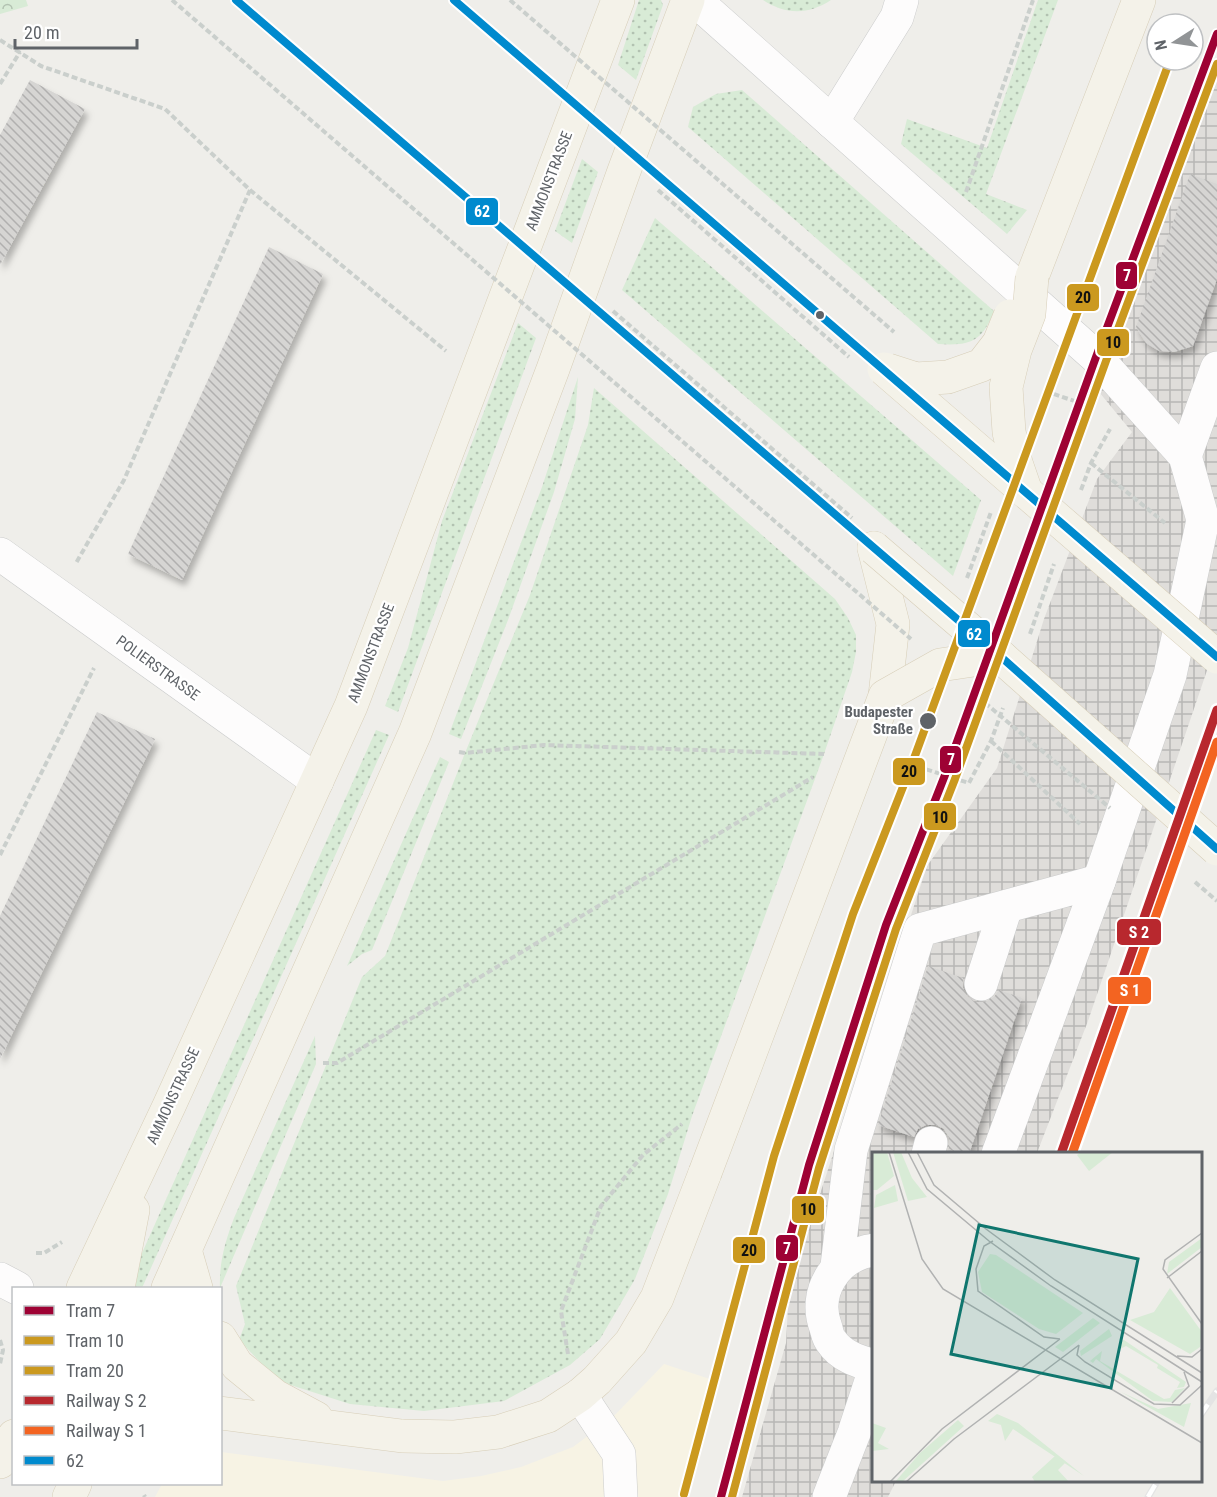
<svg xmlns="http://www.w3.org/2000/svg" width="1217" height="1497" font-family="'Roboto Condensed',sans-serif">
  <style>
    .commercial { fill: #f7f3e4 }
    .industrial { fill: url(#industrial-grid) }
    .grass { fill: url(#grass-dots) }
    .park { fill: url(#park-crowns) }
    .building { fill: url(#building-back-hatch); filter: url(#shadow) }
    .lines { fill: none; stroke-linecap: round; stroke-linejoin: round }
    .minor-casing { stroke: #cbcccc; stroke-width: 34 }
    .major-casing { stroke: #d7ceb8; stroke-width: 34 }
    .path { stroke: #cacfcc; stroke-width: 4; stroke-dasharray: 6 3; stroke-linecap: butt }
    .minor { stroke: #fdfcfc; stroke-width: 33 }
    .major { stroke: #f4f2e9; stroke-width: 33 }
    .rail-casing { stroke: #e4e4e4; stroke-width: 7 }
    .rail { stroke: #fff; stroke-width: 4.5; stroke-dasharray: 14; stroke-linecap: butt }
    .major-bridge-casing { stroke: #d7ceb8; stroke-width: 34; stroke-linecap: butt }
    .path-bridge { stroke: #cacfcc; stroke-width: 4; stroke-dasharray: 6 3; stroke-linecap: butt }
    .major-bridge { stroke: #f4f2e9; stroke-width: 33 }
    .bus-1-casing { stroke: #fff; stroke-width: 12 }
    .bus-1 { stroke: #008ace; stroke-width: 8 }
    .rail-1-casing { stroke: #fff; stroke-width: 14 }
    .rail-2-casing { stroke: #fff; stroke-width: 14 }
    .rail-1 { stroke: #b8282e; stroke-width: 9 }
    .rail-2 { stroke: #f36421; stroke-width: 9 }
    .tram-1-casing { stroke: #fff; stroke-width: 12 }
    .tram-2-casing { stroke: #fff; stroke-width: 12 }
    .tram-3-casing { stroke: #fff; stroke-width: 12 }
    .tram-1 { stroke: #9e0234; stroke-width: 8 }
    .tram-2 { stroke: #cb991f; stroke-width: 8 }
    .tram-3 { stroke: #cb991f; stroke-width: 8 }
    .bus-dot { fill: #5f6368; stroke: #fff; stroke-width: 2 }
    .labels { text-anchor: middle; stroke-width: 4.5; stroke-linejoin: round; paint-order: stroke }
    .street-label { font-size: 15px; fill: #5f6368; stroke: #fff }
    .stop-label { font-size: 15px; font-weight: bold; fill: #5f6368; stroke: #fff; text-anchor: end }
    .inset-road { fill: none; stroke: #b1b2b2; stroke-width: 1.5 }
    .view { fill: #0f766e; fill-opacity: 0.15; stroke: #0f766e; stroke-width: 3 }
    .inset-edge { fill: none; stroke: #5f6368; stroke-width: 3 }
    .line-badge { stroke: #fff; stroke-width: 2 }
    .badge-label { font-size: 16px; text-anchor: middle; font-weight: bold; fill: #fff }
    .pale-badge-label { font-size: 16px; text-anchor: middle; font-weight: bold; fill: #111 }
  </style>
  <defs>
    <pattern id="industrial-grid" width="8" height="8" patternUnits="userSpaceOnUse" patternTransform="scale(1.5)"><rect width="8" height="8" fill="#dfddda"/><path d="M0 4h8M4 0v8" fill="none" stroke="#b8b7b5"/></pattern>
    <pattern id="grass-dots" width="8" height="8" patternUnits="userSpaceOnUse" patternTransform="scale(1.5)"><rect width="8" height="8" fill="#d8ebd6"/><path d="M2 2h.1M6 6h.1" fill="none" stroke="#b2c2b1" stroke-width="1.8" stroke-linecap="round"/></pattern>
    <pattern id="park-crowns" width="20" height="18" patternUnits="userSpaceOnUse" patternTransform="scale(1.5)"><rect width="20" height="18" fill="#d8ebd6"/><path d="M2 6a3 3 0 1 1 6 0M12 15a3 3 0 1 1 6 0" fill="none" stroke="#b2c2b1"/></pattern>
    <pattern id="building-back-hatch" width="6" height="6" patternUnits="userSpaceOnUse" patternTransform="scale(1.5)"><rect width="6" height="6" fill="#d6d5d3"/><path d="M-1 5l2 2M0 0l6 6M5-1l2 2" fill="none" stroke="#b1b0af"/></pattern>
    <filter id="shadow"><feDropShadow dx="3.5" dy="6" stdDeviation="3" flood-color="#0004"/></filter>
  </defs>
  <rect width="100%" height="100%" fill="#efeeea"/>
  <polygon class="commercial" points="664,1364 710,1379 679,1497 155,1497 162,1484 220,1484 221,1452 443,1481 481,1476 521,1467 573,1447 613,1417"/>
  <polygon class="industrial" points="1217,77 1217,641 1088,1021 1037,1153 874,1154 874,1480 896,1481 888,1497 742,1497 786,1343 789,1289 927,866 997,768 1044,619 1097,479 1132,432 1099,392"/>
  <g class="grass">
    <polygon points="639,0 661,0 663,5 636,80 618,65"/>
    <path d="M763,0H831C808,15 786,15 763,0Z"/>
    <polygon points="1038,0 1058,0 986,194 1027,210 1007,234 901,144 907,119 987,148"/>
    <path d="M742,90L994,311C982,342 970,346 938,344L688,127L693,107L716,94Z"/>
    <polygon points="582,159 598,172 572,243 555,231"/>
    <polygon points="655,218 981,500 953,576 622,290"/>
    <polygon points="518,323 536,338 398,712 385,706 408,648 442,521"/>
    <polygon points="578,377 575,419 554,492 508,620 461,739 449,734 542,487"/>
    <polygon points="594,388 835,599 848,618 856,635 856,652 852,672 824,754 692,1116 668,1194 635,1279 600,1339 570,1365 504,1401 424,1411 350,1404 278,1381 239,1340 245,1324 236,1286 362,977 385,956 465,753 530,595 588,425"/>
    <polygon points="376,730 389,735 142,1288 133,1288 138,1262"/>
    <polygon points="440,757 449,762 372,950 362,954 347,966"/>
    <path d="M315,1036L316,1064L220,1288C219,1262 225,1242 234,1218Z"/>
  </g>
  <polygon class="park" points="0,0 26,0 28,6 0,14"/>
  <g class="building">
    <polygon points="30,80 85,109 0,265 0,135"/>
    <polygon points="1190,174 1217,184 1217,279 1193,346 1174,352 1159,351 1146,343 1136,327"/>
    <polygon points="269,247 323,274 182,580 128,554"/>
    <polygon points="97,712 155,739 0,1059 0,916"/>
    <polygon points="928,966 963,978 963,988 968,997 975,1002 985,1002 994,997 999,990 1022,998 969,1154 962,1154 949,1149 949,1138 944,1129 936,1125 926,1125 918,1129 914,1137 878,1125"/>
  </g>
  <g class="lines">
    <defs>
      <g id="minor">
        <polyline points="695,0 1096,357 1185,456 1203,520 1170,675 1099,881 998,1154"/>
        <polyline points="832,122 897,17 902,0"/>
        <polyline points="1185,456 1217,368"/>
        <polyline points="0,554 317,781"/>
        <polyline points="981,984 1006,907"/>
        <polyline points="928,1154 931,1143"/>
        <path d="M874,1250C836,1255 812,1292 826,1328C827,1332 828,1338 831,1341C841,1356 857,1361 874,1366"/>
        <polyline points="837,1266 851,1150 920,930 1099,881"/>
        <polyline points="0,1279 17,1288"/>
        <polyline points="580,1395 619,1454 621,1497"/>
        <polyline points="829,1497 854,1433 874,1372"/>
      </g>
      <g id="major">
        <polyline points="1032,277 1139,0"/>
        <polyline points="874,548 893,624 885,696"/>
        <polyline points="185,1250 196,1288"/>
        <polyline points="83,1288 169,1106 351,706 618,0"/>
        <polyline points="118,1288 133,1210"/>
        <polyline points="168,1288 415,733 553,369 624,171 688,0"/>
        <polyline points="220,1338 237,1365 275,1396 316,1418"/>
        <polyline points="220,1413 402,1436 455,1437 498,1432 548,1416 580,1395 597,1380 631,1342 657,1298 705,1173"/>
        <polyline points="0,1462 14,1436"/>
        <polyline points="69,1497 75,1484"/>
      </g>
    </defs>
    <use href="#minor" class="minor-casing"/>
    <use href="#major" class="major-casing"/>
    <g class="path">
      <polyline points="0,40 41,66 165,109 250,190 124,480 76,563"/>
      <polyline points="0,84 20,52"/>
      <polyline points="250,190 446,351"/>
      <polyline points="658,190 849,357"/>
      <polyline points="966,192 1033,0"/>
      <polyline points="613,311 852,518"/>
      <polyline points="1045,391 1086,405"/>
      <polyline points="1091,463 1165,523"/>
      <polyline points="1081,490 1091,463 1110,429"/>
      <polyline points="967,578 991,512"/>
      <polyline points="1030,634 1054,564"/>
      <polyline points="991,741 1080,824"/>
      <polyline points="459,752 465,753 544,745 824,754"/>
      <polyline points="900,763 922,768 969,783 991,741 1003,708"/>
      <polyline points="0,855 94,668"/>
      <polyline points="323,1063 337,1063 813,777"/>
      <polyline points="36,1253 44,1253 62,1242"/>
      <polyline points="0,1340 3,1350 0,1364"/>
      <polyline points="568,1354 561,1311 601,1206 643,1155 682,1124"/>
      <polyline points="144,1495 145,1497"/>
    </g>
    <use href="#minor" class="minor"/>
    <use href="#major" class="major"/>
    <defs>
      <g id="rail">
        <polyline points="1200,1416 1217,1391"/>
        <polyline points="1148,1497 1158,1480"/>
      </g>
    </defs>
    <use href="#rail" class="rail-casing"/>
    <use href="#rail" class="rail"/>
    <defs>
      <g id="major-bridge">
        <polyline points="884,369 1217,657"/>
        <polyline points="888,370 916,379 948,377 982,365 999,343 1010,316"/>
        <polyline points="1026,492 1016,463 1009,432 1006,387 1015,350 1029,314 1032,277"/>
        <polyline points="874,548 1000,656 1217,849"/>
        <polyline points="705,1173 885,696 940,665 1000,656"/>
      </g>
    </defs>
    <use href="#major-bridge" class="major-bridge-casing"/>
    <g class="path-bridge">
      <polyline points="172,0 911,639"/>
      <polyline points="510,0 894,332"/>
      <polyline points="978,697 1110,808"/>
      <polyline points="1195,882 1217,901"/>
    </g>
    <use href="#major-bridge" class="major-bridge"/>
    <defs>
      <g id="bus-1">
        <polyline points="236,0 1000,656 1217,849"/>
        <polyline points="454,0 1217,657"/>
      </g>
    </defs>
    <use href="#bus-1" class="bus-1-casing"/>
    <use href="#bus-1" class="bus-1"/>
    <defs>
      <polyline id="rail-1" points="1061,1154 1217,710"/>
      <polyline id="rail-2" points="1072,1154 1217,742"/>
    </defs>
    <use href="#rail-1" class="rail-1-casing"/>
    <use href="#rail-2" class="rail-2-casing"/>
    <use href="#rail-1" class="rail-1"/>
    <use href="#rail-2" class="rail-2"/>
    <defs>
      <polyline id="tram-1" points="721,1497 809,1165 886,925 945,775 1096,357 1217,34"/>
      <polyline id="tram-2" points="732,1497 819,1168 896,929 955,779 1106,361 1217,64"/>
      <polyline id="tram-3" points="684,1494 774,1156 853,914 912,764 1170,60"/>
    </defs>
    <use href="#tram-1" class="tram-1-casing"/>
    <use href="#tram-2" class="tram-2-casing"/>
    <use href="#tram-3" class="tram-3-casing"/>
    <use href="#tram-1" class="tram-1"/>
    <use href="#tram-2" class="tram-2"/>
    <use href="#tram-3" class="tram-3"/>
  </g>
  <g class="bus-dot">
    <circle cx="820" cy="315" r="5"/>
    <circle cx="928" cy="721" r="9"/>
  </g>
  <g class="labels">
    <g class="street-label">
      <text transform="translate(549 181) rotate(-69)" y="5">AMMONSTRASSE</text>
      <text transform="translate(371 653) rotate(-69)" y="5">AMMONSTRASSE</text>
      <text transform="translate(158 668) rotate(36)" y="5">POLIERSTRASSE</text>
      <text transform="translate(173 1096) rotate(-65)" y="5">AMMONSTRASSE</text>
    </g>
    <g class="stop-label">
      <text x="913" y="717">Budapester<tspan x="913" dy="17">Straße</tspan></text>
    </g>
  </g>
  <g transform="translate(872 1152)">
    <rect width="330" height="330" fill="#efeeea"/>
    <path d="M21,0H29L40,26L55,45L36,49ZM330,86V95L295,122L297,110ZM118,102L124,103L211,161L184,182L167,177L110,140L106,120ZM221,166L228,171L191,200L183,195ZM237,177L240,184L209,204L208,199ZM252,188L314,230L312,235L305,236L308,230L285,216L286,213L254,194L248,197V189ZM230,199L228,209L292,247L298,246L303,238L313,236L300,250L281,249L224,207L221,211L218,209ZM249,240L286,257L319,251L312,275ZM125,262L146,271L212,324L141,277L133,289L129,273L116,269ZM86,268L92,274L30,330H23L48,301Z" fill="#d8ebd6"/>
    <path d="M0,0H15L22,24L5,38H0ZM23,33L26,49L2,56L4,43ZM298,136L330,180L328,195L318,202L258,168L282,160ZM0,271L14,276L6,291L17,297L0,299ZM183,304L193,311L186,318L197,330H163L160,325Z" fill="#d8ebd6"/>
    <path d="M209,0H241L217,19L205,3Z" fill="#d8ebd6"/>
    <path class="inset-road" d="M17,0L50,107L71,137L330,291M36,0L55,37L117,89L179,134L330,230M45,0L62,33L114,77L183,128L330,221M330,81L293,108L291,117L330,172M121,89L112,94L104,117L106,139L172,185L188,187M295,126L330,99M207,193L205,203L213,210L282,252L308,253L330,233M305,204L320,205L330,197M300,251L317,234L312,220M18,330L70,277L188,187M34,330L82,287L207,193"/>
    <path class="view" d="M107,73L266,107L239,236L79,202Z"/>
    <rect width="330" height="330" class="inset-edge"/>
  </g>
  <g class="line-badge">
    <rect x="465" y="197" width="34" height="29" rx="6" fill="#008ace"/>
    <rect x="1115" y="261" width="23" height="29" rx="6" fill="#9e0234"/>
    <rect x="1066" y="283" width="34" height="29" rx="6" fill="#cb991f"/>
    <rect x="1096" y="328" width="34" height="29" rx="6" fill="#cb991f"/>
    <rect x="957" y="619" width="34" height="29" rx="6" fill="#008ace"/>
    <rect x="939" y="745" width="23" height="29" rx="6" fill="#9e0234"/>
    <rect x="892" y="757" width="34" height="29" rx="6" fill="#cb991f"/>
    <rect x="923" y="802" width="34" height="29" rx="6" fill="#cb991f"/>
    <rect x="1116" y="918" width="46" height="28" rx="6" fill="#b8282e"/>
    <rect x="1107" y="976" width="45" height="29" rx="6" fill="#f36421"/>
    <rect x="791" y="1195" width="34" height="29" rx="6" fill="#cb991f"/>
    <rect x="775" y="1234" width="24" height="28" rx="6" fill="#9e0234"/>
    <rect x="732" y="1236" width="34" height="28" rx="6" fill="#cb991f"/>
  </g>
  <g class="badge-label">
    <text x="482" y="217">62</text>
    <text x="1127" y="281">7</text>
    <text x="974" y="640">62</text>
    <text x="951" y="765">7</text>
    <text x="1139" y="938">S 2</text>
    <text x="1130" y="996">S 1</text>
    <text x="787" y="1254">7</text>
  </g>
  <g class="pale-badge-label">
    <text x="1083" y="303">20</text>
    <text x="1113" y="348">10</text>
    <text x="909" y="777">20</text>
    <text x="940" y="823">10</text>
    <text x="808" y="1215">10</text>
    <text x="749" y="1256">20</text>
  </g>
  <rect x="12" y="1287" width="210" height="198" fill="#ffffff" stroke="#bfc1c3" stroke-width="1.5"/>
  <rect x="24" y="1306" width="30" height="9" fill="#9e0234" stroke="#bfc1c3" stroke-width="1.5"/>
  <text x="66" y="1317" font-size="18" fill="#5f6368">Tram 7</text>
  <rect x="24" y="1336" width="30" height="9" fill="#cb991f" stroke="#bfc1c3" stroke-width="1.5"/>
  <text x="66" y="1347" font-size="18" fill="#5f6368">Tram 10</text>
  <rect x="24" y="1366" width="30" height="9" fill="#cb991f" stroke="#bfc1c3" stroke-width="1.5"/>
  <text x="66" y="1377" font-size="18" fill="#5f6368">Tram 20</text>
  <rect x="24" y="1396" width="30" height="9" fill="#b8282e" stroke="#bfc1c3" stroke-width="1.5"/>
  <text x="66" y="1407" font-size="18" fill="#5f6368">Railway S 2</text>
  <rect x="24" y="1426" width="30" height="9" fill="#f36421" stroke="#bfc1c3" stroke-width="1.5"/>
  <text x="66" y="1437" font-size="18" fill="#5f6368">Railway S 1</text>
  <rect x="24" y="1456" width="30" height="9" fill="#008ace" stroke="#bfc1c3" stroke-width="1.5"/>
  <text x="66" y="1467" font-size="18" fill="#5f6368">62</text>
  <g transform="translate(1175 42) rotate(258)"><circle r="28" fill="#ffffff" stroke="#bfc1c3" stroke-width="1.5"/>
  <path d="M0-4.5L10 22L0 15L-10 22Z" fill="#919496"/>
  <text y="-9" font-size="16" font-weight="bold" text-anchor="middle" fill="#5f6368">N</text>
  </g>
  <path d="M15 39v9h122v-9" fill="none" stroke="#5f6368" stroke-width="3"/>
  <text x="24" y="39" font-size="18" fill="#5f6368" stroke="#ffffff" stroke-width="4.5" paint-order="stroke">20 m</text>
</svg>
